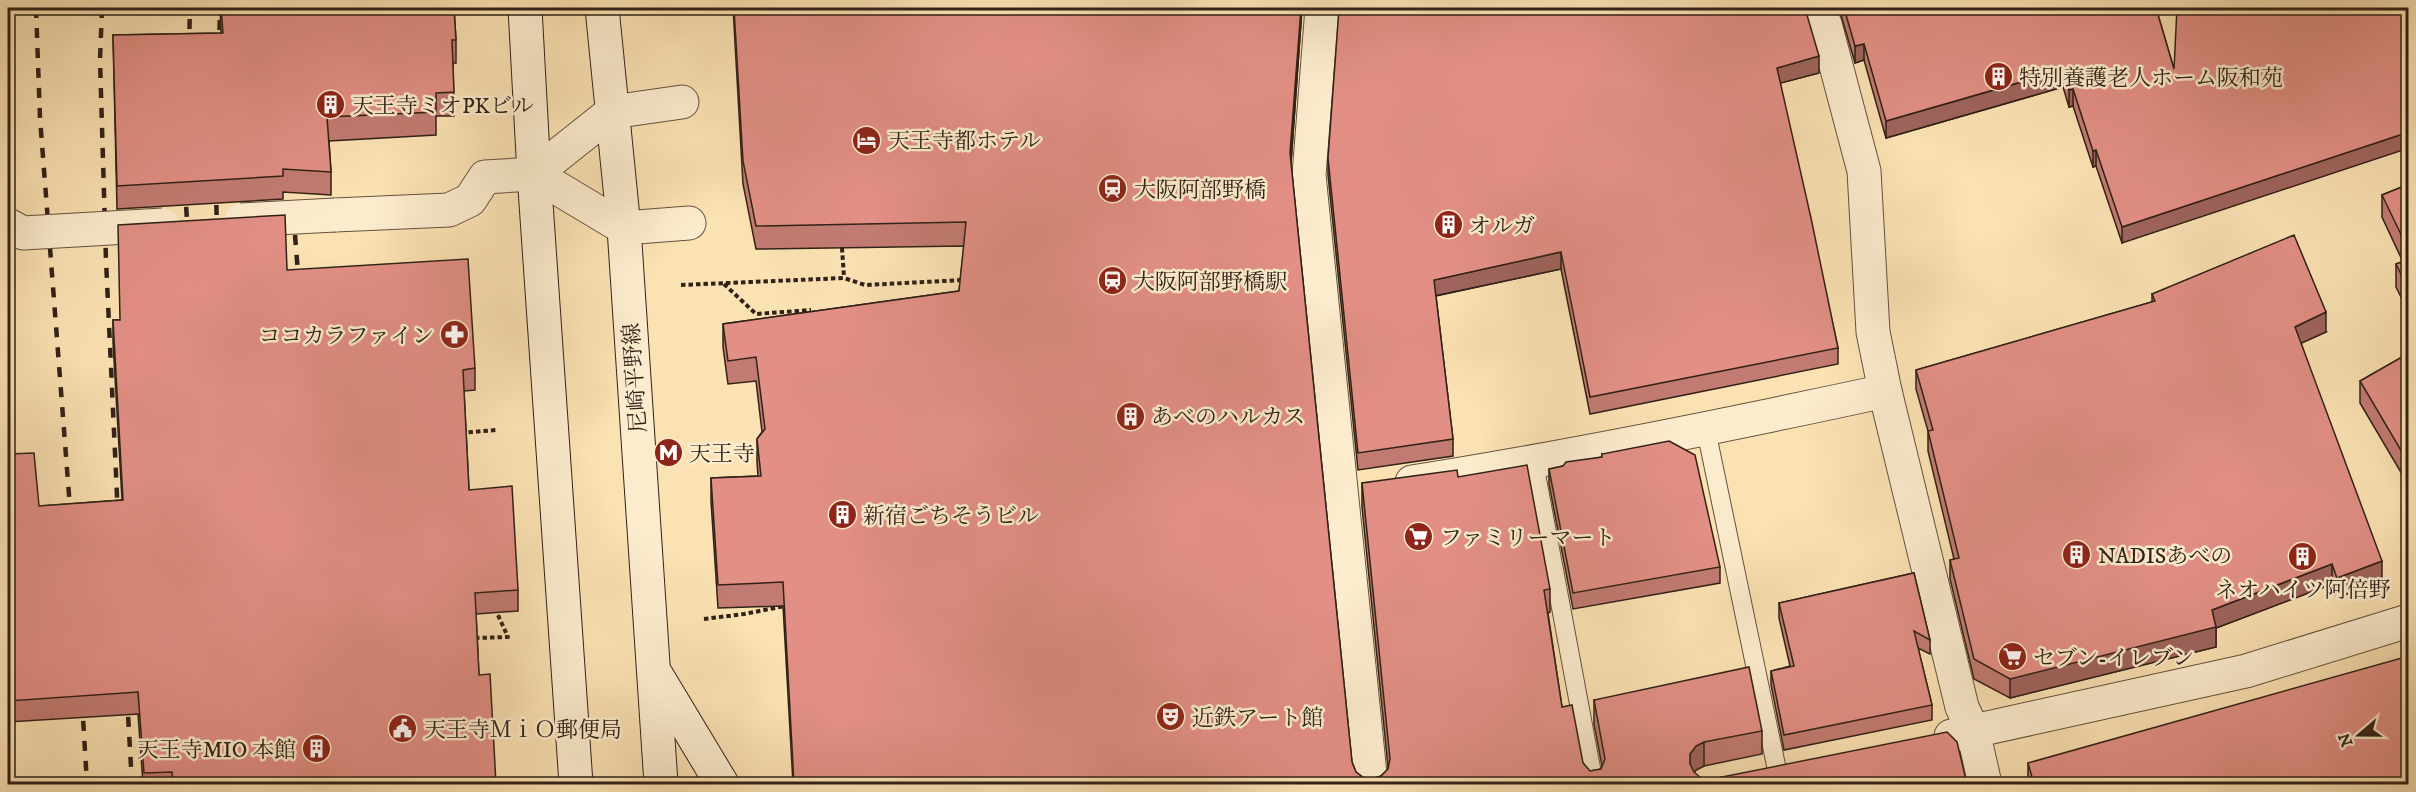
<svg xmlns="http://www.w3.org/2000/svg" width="2416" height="792" font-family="'IM FELL DW Pica','Noto Serif JP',serif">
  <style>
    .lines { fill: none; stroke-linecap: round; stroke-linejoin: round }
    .lane-casing { stroke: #64513e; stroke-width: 20 }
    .street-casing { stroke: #64513e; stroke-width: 35 }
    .secondary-casing { stroke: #312117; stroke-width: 35 }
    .path { stroke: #312117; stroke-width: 4; stroke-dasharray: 4.5 3; stroke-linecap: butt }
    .lane { stroke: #fcecce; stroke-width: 18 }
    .street { stroke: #fcecce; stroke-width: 33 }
    .secondary { stroke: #fcecce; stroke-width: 33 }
    .rail { stroke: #312117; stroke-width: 4.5; stroke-dasharray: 10 10; stroke-linecap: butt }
    .street-bridge-casing { stroke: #64513e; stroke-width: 35; stroke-linecap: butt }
    .street-bridge { stroke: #fcecce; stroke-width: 33 }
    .wall { fill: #c27b72; stroke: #312117; stroke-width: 1.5 }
    .shaded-wall { fill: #9e645d; stroke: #312117; stroke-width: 1.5 }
    .building { fill: #e28f85; stroke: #312117; stroke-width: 1.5 }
    .labels { text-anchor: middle; stroke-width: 5; stroke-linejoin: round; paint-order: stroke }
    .poi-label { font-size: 22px; fill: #312117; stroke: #fcecce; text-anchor: start }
    .street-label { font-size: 22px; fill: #312117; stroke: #fcecce }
  </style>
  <rect width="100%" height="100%" fill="#fbe2b3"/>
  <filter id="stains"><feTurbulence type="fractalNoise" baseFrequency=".00333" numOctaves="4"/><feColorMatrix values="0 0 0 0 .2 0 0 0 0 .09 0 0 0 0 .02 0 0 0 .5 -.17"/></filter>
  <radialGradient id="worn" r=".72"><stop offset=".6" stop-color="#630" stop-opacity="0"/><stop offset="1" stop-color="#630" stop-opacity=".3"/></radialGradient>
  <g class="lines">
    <defs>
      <g id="lane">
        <polyline points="1706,430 1777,770"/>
        <polyline points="1534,463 1594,784"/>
      </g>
      <g id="street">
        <polyline points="1322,8 1309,175 1371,784"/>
        <polyline points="1816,8 1825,24 1864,171 1873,332 1885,391 1962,707 1973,731 1985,784"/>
        <polyline points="534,174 612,112 682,102"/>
        <polyline points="335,215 449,210 470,200 485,177 534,174 624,228 689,223"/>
        <path d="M1412,482C1571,457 1728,425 1885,391"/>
        <polyline points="1951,736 2246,671 2408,621"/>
      </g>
      <g id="secondary">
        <polyline points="525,8 534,174 576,784"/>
        <polyline points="602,8 624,228 661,784"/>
        <polyline points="657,676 722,784"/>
      </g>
    </defs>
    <use href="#lane" class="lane-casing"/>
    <use href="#street" class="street-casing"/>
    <use href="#secondary" class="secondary-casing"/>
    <g class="path">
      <polyline points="842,248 844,277"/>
      <polyline points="724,284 756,314 811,310"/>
      <polyline points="681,285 844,278 865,285 964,280"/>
      <polyline points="461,433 496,430"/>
      <polyline points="704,619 744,614 785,606"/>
      <polyline points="475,638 508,637 497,613"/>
    </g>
    <use href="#lane" class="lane"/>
    <use href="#street" class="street"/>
    <use href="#secondary" class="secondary"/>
    <g class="rail">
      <polyline points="36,8 40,118 71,521"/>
      <polyline points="102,8 100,60 106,260 118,517"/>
      <polyline points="189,49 190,8"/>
      <polyline points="219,50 220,8"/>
      <polyline points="216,185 217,236"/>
      <polyline points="185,187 188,238"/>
      <polyline points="295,235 299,286"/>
      <polyline points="127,697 132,784"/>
      <polyline points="82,701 87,784"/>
    </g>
    <defs>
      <g id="street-bridge">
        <polyline points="241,220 335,215"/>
        <polyline points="8,225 23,233 163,225"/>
      </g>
    </defs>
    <use href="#street-bridge" class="street-bridge-casing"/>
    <use href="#street-bridge" class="street-bridge"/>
  </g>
  <g class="wall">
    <polygon points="220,8 454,8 456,40 456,63 453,63 454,116 436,116 436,135 329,141 331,172 331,195 283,192 283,199 117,209 113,35 221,33"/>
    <polygon points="733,8 1302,8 1291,163 1352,762 1356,772 1364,778 1372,779 1381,776 1388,769 1388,767 1362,507 1362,483 1458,477 1550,589 1550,612 1548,613 1562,707 1583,763 1590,771 1601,769 1602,766 1594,724 1594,700 1762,731 1762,754 1704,766 1696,770 1694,773 1701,778 1967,784 793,784 783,606 718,608 711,501 711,478 758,476 757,462 757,439 762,432 756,381 728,384 723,347 723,324 959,291 964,246 756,249 743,184"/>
    <polygon points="1836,8 2156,8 2174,69 2409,8 2122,243 2096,166 2093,167 2073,106 2069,107 2063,87 1886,138 1864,60 1855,63 1841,15"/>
    <polygon points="1819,73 1780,83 1838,348 1838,364 1590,414 1561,269 1436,296 1453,439 1453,456 1358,470 1328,175 1328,158"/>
    <polygon points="2409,184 2409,313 2396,287 2396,264 2403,262 2382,217 2382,195"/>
    <polygon points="287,270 475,368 475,390 464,391 469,490 518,590 518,611 476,614 479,675 496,784 143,784 138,714 8,722 8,454 39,506 122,500 113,342 113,320 119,320"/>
    <polygon points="2152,294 2326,332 2301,343 2382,580 2337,598 2332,584 2216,628 2216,647 2010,698 1974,679 1950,579 1950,560 1954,559 1928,451 1928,431 1916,389 1916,370 2152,302"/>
    <polygon points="2409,353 2409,486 2360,403 2360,381"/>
    <polygon points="1602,454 1720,567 1720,583 1573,609 1549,484 1549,469 1602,457"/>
    <polygon points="1914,573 1930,640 1930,654 1918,648 1932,705 1932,720 1784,750 1771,685 1771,671 1790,666 1779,618 1779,603"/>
    <polygon points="2028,763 2409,784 2028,784"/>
  </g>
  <g class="shaded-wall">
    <polygon points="1301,8 1302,8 1290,177 1290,153"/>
    <polygon points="1864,44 1864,60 1855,63 1855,46"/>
    <polygon points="1819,56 1819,73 1777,84 1777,68"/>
    <polygon points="2063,70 2063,87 1886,138 1886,121"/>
    <polygon points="2073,89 2073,106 2069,107 2069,90"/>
    <polygon points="2409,132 2409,148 2122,243 2122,227"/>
    <polygon points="2096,150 2096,166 2093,167 2093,151"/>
    <polygon points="1561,252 1561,269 1434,296 1434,280"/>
    <polygon points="2326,312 2326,332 2295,346 2295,327"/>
    <polygon points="2382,561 2382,580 2337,598 2337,578"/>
    <polygon points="2332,564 2332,584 2216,628 2216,647 2010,698 2010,679 2212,610"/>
    <polygon points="1704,742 1704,766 1696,770 1690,777 1690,754 1696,746"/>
  </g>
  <g class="building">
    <polygon points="221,8 454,8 456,40 452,40 454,92 436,93 436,112 327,117 331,172 283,169 283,176 117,186 113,35 223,33"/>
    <polygon points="734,8 1301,8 1290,153 1352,762 1356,772 1364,778 1372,779 1381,776 1388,769 1390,759 1362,483 1457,470 1458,477 1527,465 1550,589 1544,590 1562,707 1572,705 1583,763 1590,771 1601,769 1605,759 1594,700 1749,667 1762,731 1704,742 1696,746 1690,754 1690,764 1694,772 1701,778 1712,779 1947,732 1957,742 1967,784 1360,784 1346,778 1347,784 794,784 783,582 718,585 711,478 761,476 757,439 765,429 756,357 728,361 723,324 959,291 966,222 756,226 743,161"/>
    <polygon points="1346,8 1804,8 1807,15 1819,56 1777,68 1811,218 1838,348 1590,397 1561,252 1434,280 1453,439 1358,453 1328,158 1339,9"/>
    <polygon points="1844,8 2156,8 2174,69 2177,8 2409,8 2409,132 2122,227 2096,150 2093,151 2073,89 2069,90 2063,70 1886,121 1864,44 1855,46"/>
    <polygon points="2409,184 2409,251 2382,195"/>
    <polygon points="285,215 287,270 468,259 475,368 463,370 469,490 512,486 518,590 475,593 479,675 490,674 496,784 173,784 172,772 144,773 138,692 8,701 8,454 34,453 39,506 123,500 113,320 120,320 118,225"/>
    <polygon points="2294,235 2326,312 2295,327 2382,561 2337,578 2332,564 2212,610 2216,627 2010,679 1974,659 1950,560 1959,558 1928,431 1933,430 1916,370 2155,301 2152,294"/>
    <polygon points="2409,259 2409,290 2396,264"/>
    <polygon points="2409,353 2409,464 2360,381"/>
    <polygon points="1669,441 1695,455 1720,567 1573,593 1549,469 1563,466 1566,462 1602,457 1602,454"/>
    <polygon points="1914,573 1930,640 1914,631 1932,705 1784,735 1771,671 1794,666 1779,603"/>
    <polygon points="2409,656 2409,784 2034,784 2028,763"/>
  </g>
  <defs>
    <symbol id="building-disc" viewBox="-11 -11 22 22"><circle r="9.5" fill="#8f2418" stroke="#fcecce"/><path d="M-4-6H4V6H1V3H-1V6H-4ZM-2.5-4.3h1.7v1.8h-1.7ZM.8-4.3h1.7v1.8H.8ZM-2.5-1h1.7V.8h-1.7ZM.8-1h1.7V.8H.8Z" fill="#fff"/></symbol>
    <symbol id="hotel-disc" viewBox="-11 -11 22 22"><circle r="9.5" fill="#8f2418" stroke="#fcecce"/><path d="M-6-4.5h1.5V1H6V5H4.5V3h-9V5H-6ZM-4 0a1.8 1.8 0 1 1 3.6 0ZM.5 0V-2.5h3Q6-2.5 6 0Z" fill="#fff"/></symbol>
    <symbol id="station-disc" viewBox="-11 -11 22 22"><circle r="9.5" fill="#8f2418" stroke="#fcecce"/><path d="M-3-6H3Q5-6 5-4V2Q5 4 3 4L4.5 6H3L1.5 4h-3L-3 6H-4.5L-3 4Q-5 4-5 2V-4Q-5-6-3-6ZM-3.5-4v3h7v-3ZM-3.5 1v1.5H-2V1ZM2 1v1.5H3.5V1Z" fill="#fff"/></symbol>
    <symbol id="pharmacy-disc" viewBox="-11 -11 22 22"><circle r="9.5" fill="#8f2418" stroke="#fcecce"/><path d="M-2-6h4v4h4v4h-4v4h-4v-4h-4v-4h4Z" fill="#fff"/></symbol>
    <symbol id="metro-disc" viewBox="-11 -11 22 22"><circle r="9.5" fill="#8f2418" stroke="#fcecce"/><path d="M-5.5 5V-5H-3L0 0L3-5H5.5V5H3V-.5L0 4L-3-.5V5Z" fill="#fff"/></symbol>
    <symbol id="supermarket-disc" viewBox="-11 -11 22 22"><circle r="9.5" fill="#8f2418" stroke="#fcecce"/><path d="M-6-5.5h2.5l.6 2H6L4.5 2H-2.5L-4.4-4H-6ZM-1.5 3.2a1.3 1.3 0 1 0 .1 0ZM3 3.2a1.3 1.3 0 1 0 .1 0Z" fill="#fff"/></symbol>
    <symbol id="theatre-disc" viewBox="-11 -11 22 22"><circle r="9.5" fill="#8f2418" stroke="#fcecce"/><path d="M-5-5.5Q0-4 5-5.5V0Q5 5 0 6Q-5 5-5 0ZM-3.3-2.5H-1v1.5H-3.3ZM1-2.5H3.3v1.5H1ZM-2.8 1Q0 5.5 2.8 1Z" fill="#fff"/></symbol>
    <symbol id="civic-disc" viewBox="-11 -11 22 22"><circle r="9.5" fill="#8f2418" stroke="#fcecce"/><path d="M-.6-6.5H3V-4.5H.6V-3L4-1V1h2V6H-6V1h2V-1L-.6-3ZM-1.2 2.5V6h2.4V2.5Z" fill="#fff"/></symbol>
  </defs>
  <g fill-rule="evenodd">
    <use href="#building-disc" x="1982" y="60" width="33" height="33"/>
    <use href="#building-disc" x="314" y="88" width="33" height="33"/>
    <use href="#hotel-disc" x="850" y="124" width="33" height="33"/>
    <use href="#station-disc" x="1096" y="172" width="33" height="33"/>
    <use href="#building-disc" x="1432" y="208" width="33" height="33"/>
    <use href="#station-disc" x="1096" y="264" width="33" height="33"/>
    <use href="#pharmacy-disc" x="438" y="318" width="33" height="33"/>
    <use href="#building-disc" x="1114" y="400" width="33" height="33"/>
    <use href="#metro-disc" x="652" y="436" width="33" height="33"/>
    <use href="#building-disc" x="826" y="498" width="33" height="33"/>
    <use href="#supermarket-disc" x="1402" y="520" width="33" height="33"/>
    <use href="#building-disc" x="2060" y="538" width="33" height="33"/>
    <use href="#building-disc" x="2286" y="540" width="33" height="33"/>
    <use href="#supermarket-disc" x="1996" y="640" width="33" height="33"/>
    <use href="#theatre-disc" x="1154" y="700" width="33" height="33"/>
    <use href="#civic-disc" x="386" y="712" width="33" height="33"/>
    <use href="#building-disc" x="300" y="732" width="33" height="33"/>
  </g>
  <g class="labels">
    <g class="poi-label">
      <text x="2019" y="85">特別養護老人ホーム阪和苑</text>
      <text x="352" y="113">天王寺ミオPKビル</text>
      <text x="888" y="148">天王寺都ホテル</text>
      <text x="1134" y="197">大阪阿部野橋</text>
      <text x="1469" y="233">オルガ</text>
      <text x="1133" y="289">大阪阿部野橋駅</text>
      <text x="434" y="343" text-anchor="end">ココカラファイン</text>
      <text x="1151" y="424">あべのハルカス</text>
      <text x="689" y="461">天王寺</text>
      <text x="863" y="523">新宿ごちそうビル</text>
      <text x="1440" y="545">ファミリーマート</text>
      <text x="2098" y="563">NADISあべの</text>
      <text x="2303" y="597" text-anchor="middle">ネオハイツ阿倍野</text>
      <text x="2033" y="665">セブン-イレブン</text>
      <text x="1192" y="725">近鉄アート館</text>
      <text x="424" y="737">天王寺ＭｉＯ郵便局</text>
      <text x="296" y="757" text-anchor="end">天王寺MIO 本館</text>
    </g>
    <g class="street-label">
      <text transform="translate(634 378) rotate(-94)" y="8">尼崎平野線</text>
    </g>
  </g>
  <rect width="2416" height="792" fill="none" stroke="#fbe2b3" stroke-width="30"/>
  <rect x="9" y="9" width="2398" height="774" fill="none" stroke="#312117" stroke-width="3"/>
  <rect x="15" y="15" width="2386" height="762" fill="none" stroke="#312117" stroke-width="1.5"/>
  <g transform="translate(2359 735) rotate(250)" stroke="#fcecce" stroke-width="4.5" paint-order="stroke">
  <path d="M0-4.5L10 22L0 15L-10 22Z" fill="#312117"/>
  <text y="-9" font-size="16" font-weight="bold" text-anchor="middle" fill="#312117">N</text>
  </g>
  <rect width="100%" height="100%" filter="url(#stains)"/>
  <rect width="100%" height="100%" fill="url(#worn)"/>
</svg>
